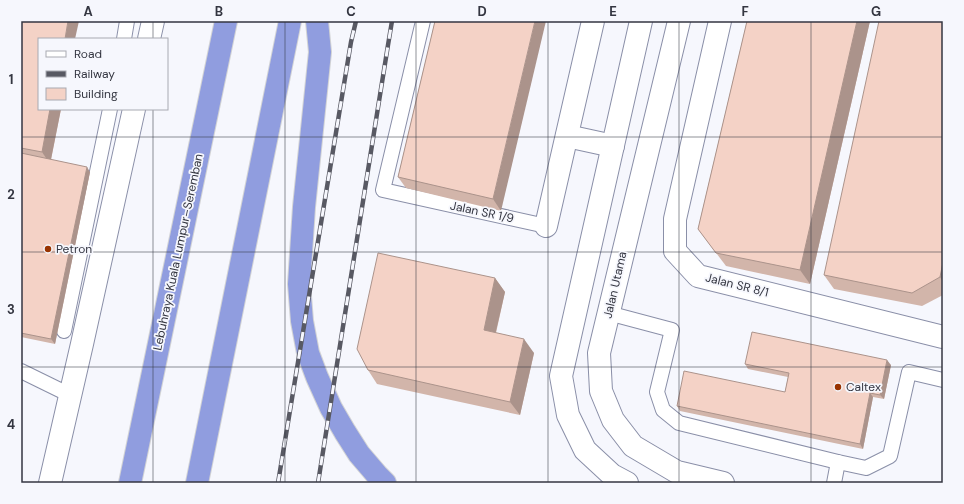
<svg xmlns="http://www.w3.org/2000/svg" width="964" height="504" font-family="'DM Sans',sans-serif">
  <style>
    .lines { fill: none; stroke-linecap: round; stroke-linejoin: round }
    .service-casing { stroke: #8a8fa8; stroke-width: 16 }
    .minor-casing { stroke: #8a8fa8; stroke-width: 24 }
    .tertiary-casing { stroke: #8a8fa8; stroke-width: 24 }
    .motorway-casing { stroke: #d2d3d5; stroke-width: 24 }
    .service { stroke: #fff; stroke-width: 14 }
    .minor { stroke: #fff; stroke-width: 22 }
    .tertiary { stroke: #fff; stroke-width: 22 }
    .motorway { stroke: #909ddf; stroke-width: 22 }
    .rail-casing { stroke: #585963; stroke-width: 4.5 }
    .rail { stroke: #f6f7fd; stroke-width: 3; stroke-dasharray: 9; stroke-linecap: butt }
    .wall { fill: #d2b5aa }
    .shaded-wall { fill: #ab938b }
    .building { fill: #f4d2c6; stroke: #ab938b }
    .grid { fill: none; stroke: #343641; stroke-width: 1; stroke-opacity: 0.55 }
    .poi-dot { fill: #993402; stroke: #f6f7fd; stroke-width: 1.5 }
    .labels { text-anchor: middle; stroke-width: 3.5; stroke-linejoin: round; paint-order: stroke }
    .street-label { font-size: 12px; fill: #343641; stroke: #f6f7fd }
    .poi-label { font-size: 12px; fill: #343641; stroke: #f6f7fd; text-anchor: start }
    .neatline { fill: none; stroke: #343641; stroke-width: 1.5 }
    .grid-label { font-size: 13px; text-anchor: middle; font-weight: bold; fill: #343641 }
  </style>
  <rect width="100%" height="100%" fill="#f6f7fd"/>
  <g class="lines">
    <defs>
      <g id="service">
        <polyline points="423,21 383,190 546,226"/>
        <polyline points="124,39 127,21"/>
        <polyline points="608,313 672,330 657,392 663,410 679,423 838,462 866,468 890,456 909,372 943,380"/>
        <polyline points="64,331 110,109"/>
        <polyline points="21,371 70,395"/>
        <polyline points="834,483 838,462"/>
      </g>
      <g id="minor">
        <polyline points="720,21 675,219 675,251 698,276 943,337"/>
        <polyline points="567,136 613,146"/>
        <polyline points="546,226 593,21"/>
      </g>
      <g id="tertiary">
        <polyline points="679,21 599,353 601,391 613,420 633,446 677,472 723,483"/>
        <polyline points="149,39 153,21"/>
        <polyline points="50,483 82,344 134,109"/>
        <polyline points="627,483 612,475 585,450 568,415 561,376 641,21"/>
      </g>
      <g id="motorway">
        <polyline points="317,21 320,52 304,207 299,284 302,321 308,353 317,377 331,408 345,432 359,454 377,475 385,483"/>
        <polyline points="130,483 226,21"/>
        <polyline points="197,483 290,21"/>
      </g>
    </defs>
    <use href="#service" class="service-casing"/>
    <use href="#minor" class="minor-casing"/>
    <use href="#tertiary" class="tertiary-casing"/>
    <use href="#motorway" class="motorway-casing"/>
    <use href="#service" class="service"/>
    <use href="#minor" class="minor"/>
    <use href="#tertiary" class="tertiary"/>
    <use href="#motorway" class="motorway"/>
    <defs>
      <g id="rail">
        <polyline points="278,483 351,42 356,21"/>
        <polyline points="318,483 388,45 392,21"/>
      </g>
    </defs>
    <use href="#rail" class="rail-casing"/>
    <use href="#rail" class="rail"/>
  </g>
  <g class="wall">
    <polygon points="21,21 61,109 51,160 90,172 55,344 21,337"/>
    <polygon points="435,21 501,211 406,188 398,177"/>
    <polygon points="747,21 870,21 810,284 726,266 698,229"/>
    <polygon points="943,21 943,295 922,306 834,289 824,275"/>
    <polygon points="495,278 505,292 496,333 534,353 520,415 377,384 368,370"/>
    <polygon points="745,364 891,365 884,399 873,397 863,449 680,411 677,406 785,392 788,377 748,369"/>
  </g>
  <g class="shaded-wall">
    <polygon points="68,21 79,21 75,39 65,39"/>
    <polygon points="535,21 546,21 501,211 493,199"/>
    <polygon points="857,21 870,21 810,284 800,270"/>
    <polygon points="50,109 61,109 50,164 42,152"/>
    <polygon points="87,167 90,172 55,344 51,339"/>
    <polygon points="943,262 943,282 940,277"/>
    <polygon points="495,278 505,292 493,344 484,330"/>
    <polygon points="524,339 534,353 520,415 510,402"/>
    <polygon points="887,360 891,365 884,399 880,395"/>
    <polygon points="870,393 873,397 863,449 860,444"/>
  </g>
  <g class="building">
    <polygon points="21,21 68,21 65,39 39,39 39,109 50,109 42,152 21,148"/>
    <polygon points="435,21 535,21 493,199 398,177"/>
    <polygon points="747,21 857,21 800,270 716,253 698,229"/>
    <polygon points="879,21 943,21 943,262 940,277 912,293 824,275"/>
    <polygon points="21,153 87,167 51,339 21,333"/>
    <polygon points="378,253 495,278 484,330 524,339 510,402 368,370 357,349"/>
    <polygon points="752,332 887,360 880,395 870,393 860,444 677,406 684,371 785,392 789,373 745,364"/>
  </g>
  <path class="grid" d="M153,21V39M285,21V483M416,21V483M548,21V483M679,21V483M811,21V483M153,109V483M21,137H943M21,252H943M21,367H943"/>
  <g class="poi-dot">
    <circle cx="48" cy="249" r="4"/>
    <circle cx="838" cy="387" r="4"/>
  </g>
  <g class="labels">
    <g class="street-label">
      <text transform="translate(482 212) rotate(12)" y="4">Jalan SR 1/9</text>
      <text transform="translate(178 252) rotate(-78)" y="4">Lebuhraya Kuala Lumpur–Seremban</text>
      <text transform="translate(615 285) rotate(-77)" y="4">Jalan Utama</text>
      <text transform="translate(737 285) rotate(14)" y="4">Jalan SR 8/1</text>
    </g>
    <g class="poi-label">
      <text x="56" y="253">Petron</text>
      <text x="846" y="391">Caltex</text>
    </g>
  </g>
  <rect width="964" height="504" fill="none" stroke="#f6f7fd" stroke-width="44"/>
  <rect x="38" y="38" width="130" height="72" fill="#f6f7fd" stroke="#a8aab2"/>
  <rect x="46" y="51" width="20" height="6" fill="#ffffff" stroke="#a8aab2"/>
  <text x="74" y="58" font-size="12" fill="#343641">Road</text>
  <rect x="46" y="71" width="20" height="6" fill="#585963" stroke="#a8aab2"/>
  <text x="74" y="78" font-size="12" fill="#343641">Railway</text>
  <rect x="46" y="88" width="20" height="12" fill="#f4d2c6" stroke="#a8aab2"/>
  <text x="74" y="98" font-size="12" fill="#343641">Building</text>
  <rect x="22" y="22" width="920" height="460" class="neatline"/>
  <g class="grid-label">
    <text x="88" y="16">A</text>
    <text x="219" y="16">B</text>
    <text x="351" y="16">C</text>
    <text x="482" y="16">D</text>
    <text x="613" y="16">E</text>
    <text x="745" y="16">F</text>
    <text x="876" y="16">G</text>
    <text x="11" y="84">1</text>
    <text x="11" y="199">2</text>
    <text x="11" y="314">3</text>
    <text x="11" y="429">4</text>
  </g>
</svg>
